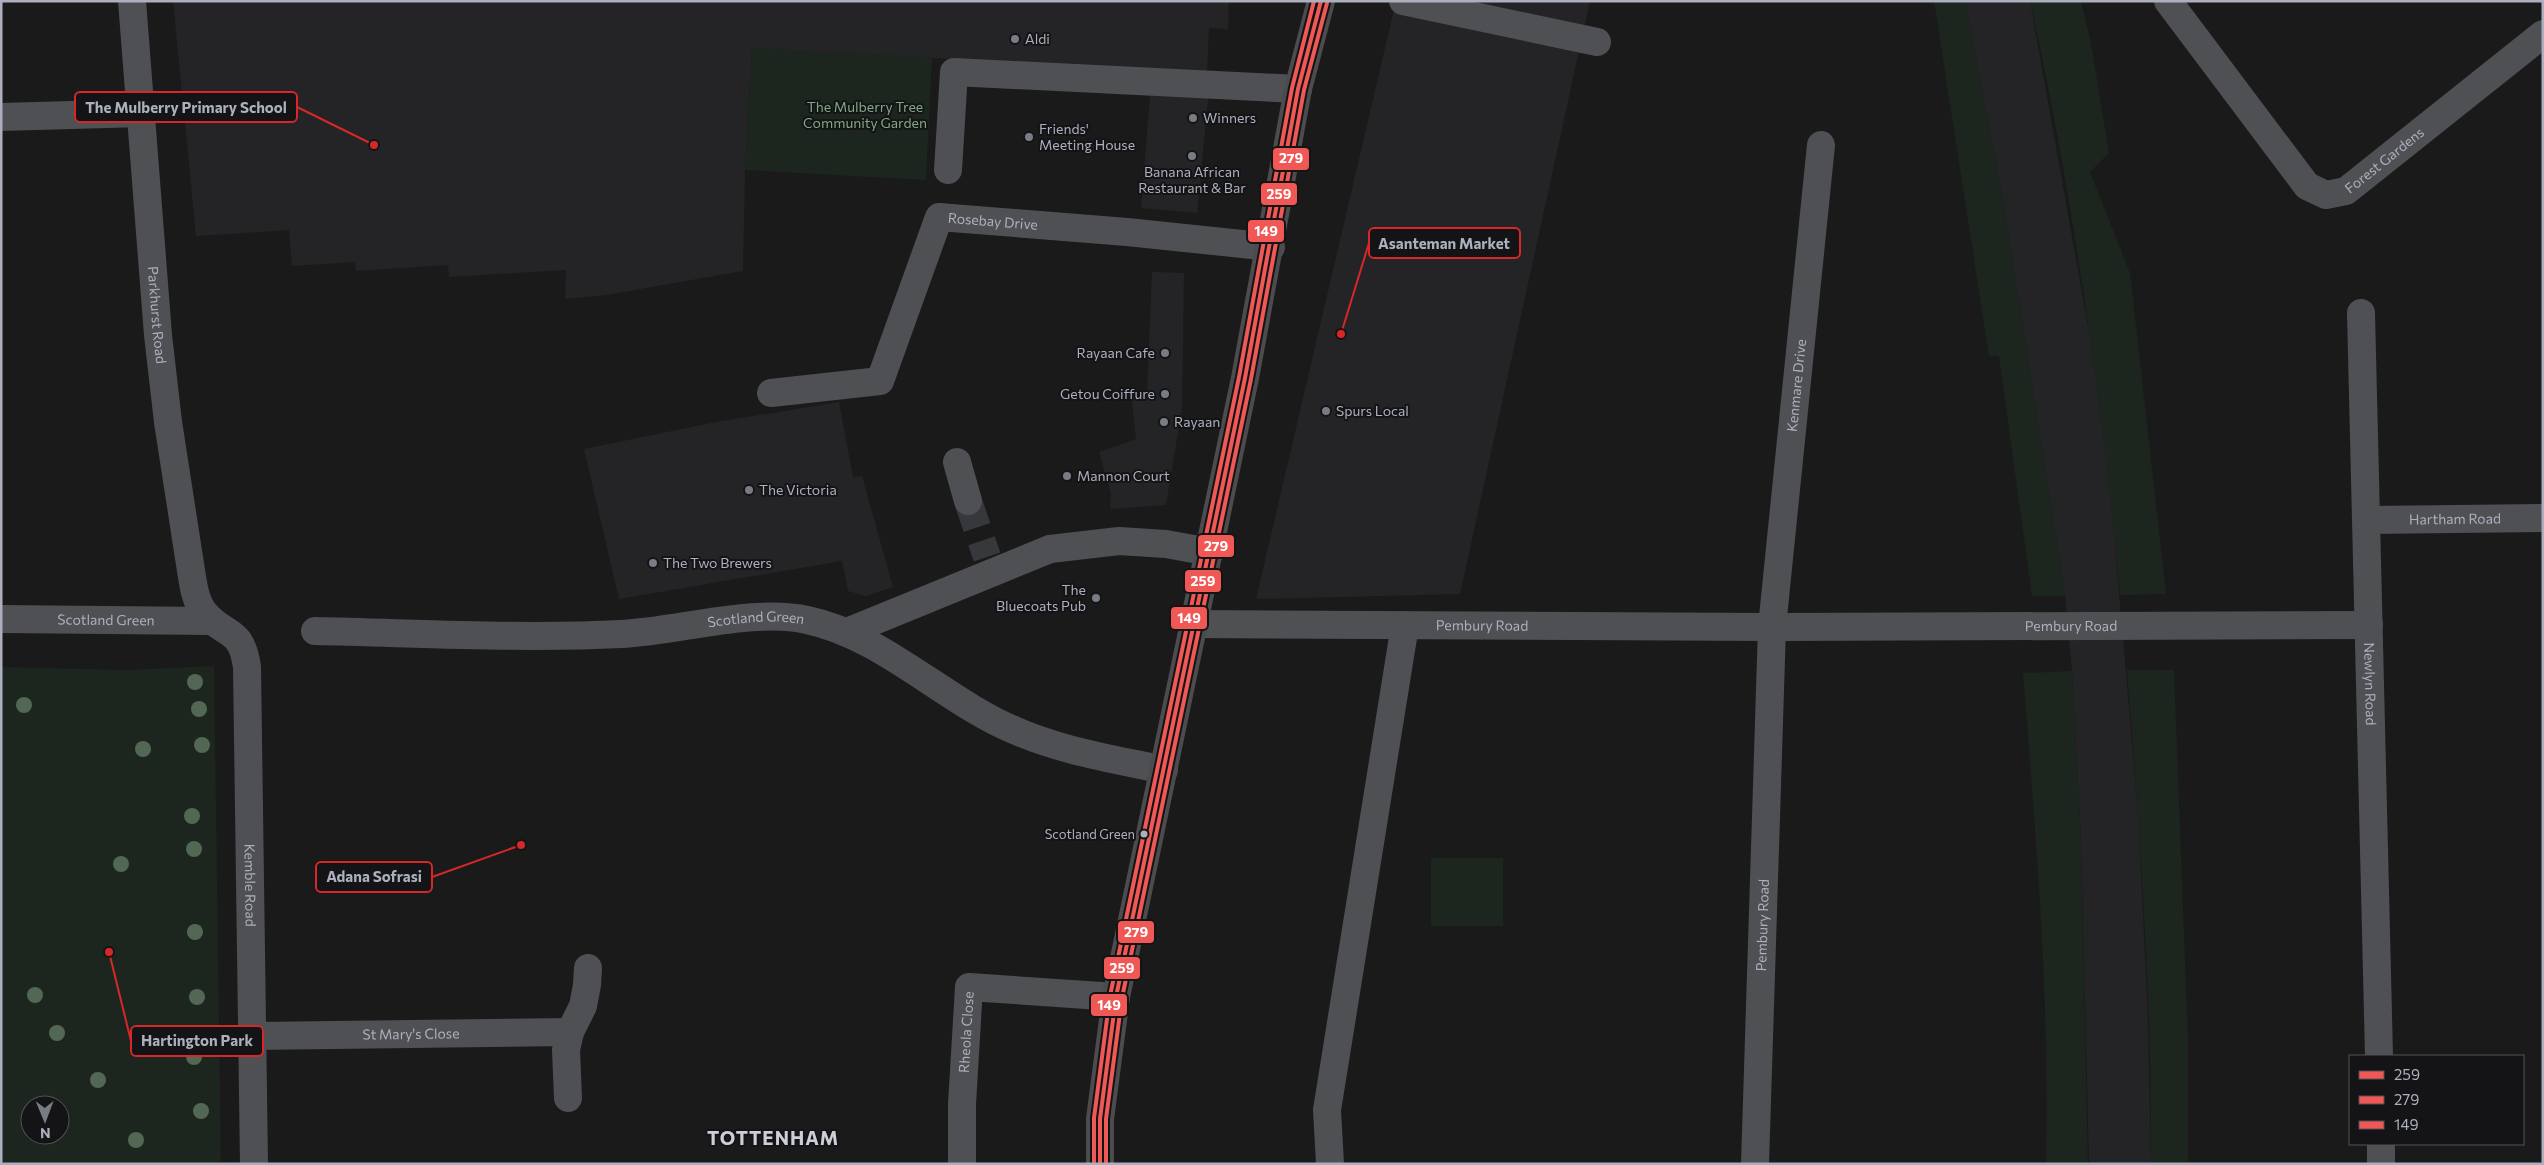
<svg xmlns="http://www.w3.org/2000/svg" width="2544" height="1165" font-family="Commissioner,sans-serif">
  <style>
    .built { fill: #242427 }
    .green { fill: #1d251f; fill-rule: evenodd }
    .lines { fill: none; stroke-linecap: round; stroke-linejoin: round }
    .minor-tunnel { stroke: #37383b; stroke-width: 28; stroke-dasharray: 28 14; stroke-linecap: butt }
    .minor { stroke: #4e5054; stroke-width: 28 }
    .major { stroke: #4c4c4f; stroke-width: 28 }
    .bus-1-casing { stroke: #141417; stroke-width: 8 }
    .bus-2-casing { stroke: #141417; stroke-width: 8 }
    .bus-3-casing { stroke: #141417; stroke-width: 8 }
    .bus-1 { stroke: #ef5854; stroke-width: 4 }
    .bus-2 { stroke: #ef5854; stroke-width: 4 }
    .bus-3 { stroke: #ef5854; stroke-width: 4 }
    .tree { fill: #536854 }
    .poi-dot { fill: #787c84; stroke: #141417; stroke-width: 2 }
    .bus-dot { fill: #abb0bc; stroke: #141417; stroke-width: 2 }
    .labels { text-anchor: middle; stroke-width: 4; stroke-linejoin: round; paint-order: stroke }
    .bus-label { font-size: 13px; fill: #abb0bc; stroke: #141417; text-anchor: end }
    .poi-label { font-size: 14px; fill: #abb0bc; stroke: #141417; text-anchor: start }
    .park-label { font-size: 14px; fill: #81a883; stroke: #141417 }
    .street-label { font-size: 14px; fill: #abb0bc; stroke: #141417 }
    .district-label { font-size: 19px; font-weight: bold; letter-spacing: 1px; fill: #cccfd7; stroke: #141417 }
    .leader { fill: none; stroke: #d62828; stroke-width: 2 }
    .callout-dot { fill: #d62828; stroke: #141417; stroke-width: 2 }
    .callout { fill: #141417; stroke: #d62828; stroke-width: 2 }
    .callout-label { font-size: 15px; text-anchor: middle; font-weight: bold; fill: #abb0bc }
    .line-badge { stroke: #141417; stroke-width: 2 }
    .badge-label { font-size: 14px; text-anchor: middle; font-weight: bold; fill: #fff }
  </style>
  <rect width="100%" height="100%" fill="#1a1a1b"/>
  <g class="built">
    <polygon points="173,1 1229,1 1228,29 1209,28 1207,73 1208,101 1197,213 1141,208 1152,70 752,48 745,170 743,271 606,295 565,299 566,270 449,277 448,265 356,271 355,262 292,266 289,230 196,236"/>
    <polygon points="1396,1 1590,1 1460,594 1256,599"/>
    <polygon points="1965,1 2030,1 2091,343 2109,476 2138,813 2148,1018 2151,1164 2089,1164 2081,840 2072,671 2065,596 2005,213"/>
    <polygon points="1152,272 1184,273 1182,408 1166,505 1110,509 1111,493 1099,452 1136,439 1131,394 1147,393"/>
    <polygon points="839,402 853,477 862,476 893,587 866,596 848,591 842,561 619,599 584,449 711,423"/>
  </g>
  <g class="green">
    <polygon points="1934,1 1965,1 2005,213 2065,596 2032,596 1999,356 1989,356"/>
    <path d="M2030,1H2081L2091,43L2109,153L2090,172L2130,273L2166,594L2120,595C2101,396 2073,196 2030,1Z"/>
    <polygon points="752,48 932,57 926,180 745,170"/>
    <path d="M214,666L221,1164H1V667L128,670ZM30,1105H60V1135H30Z"/>
    <path d="M2127,670H2174L2188,1040V1164H2151C2152,999 2140,834 2127,670Z"/>
    <path d="M2072,671L2081,840L2088,1164H2046C2050,1000 2036,836 2023,673Z"/>
    <rect x="1431" y="858" width="72" height="68"/>
  </g>
  <g class="lines">
    <polyline class="minor-tunnel" points="968,501 987,557"/>
    <g class="minor">
      <path id="s1" d="M132,1L158,335L168,422L192,577C194,589 196,601 203,611C224,638 241,625 247,667L254,1164"/>
      <polyline points="1403,1 1597,42"/>
      <path id="s2" d="M2168,1L2307,186L2326,195L2346,191L2543,34"/>
      <polyline points="1,117 142,113"/>
      <polyline points="948,170 954,72 1298,89"/>
      <path id="s3" d="M2361,313L2379,1056"/>
      <path id="s4" d="M771,393L880,381L939,217L1127,232L1271,247"/>
      <polyline points="957,462 968,501"/>
      <path id="s5" d="M2367,520L2543,518"/>
      <path id="s6" d="M1,619L212,621"/>
      <path id="s7" d="M1193,624L1772,627L2369,625"/>
      <path id="s8" d="M315,631C417,633 520,639 622,634C678,631 753,608 807,620C881,635 945,701 1014,730C1061,751 1114,759 1164,770"/>
      <polyline points="847,632 1050,549 1119,541 1166,544 1210,552"/>
      <path id="s9" d="M252,1036L570,1032"/>
      <polyline points="568,1098 566,1050 570,1032 583,1006 587,985 588,968"/>
      <polyline points="2381,1144 2381,1164"/>
      <path id="s10" d="M962,1164V1104L969,987L1116,997"/>
      <polyline points="1330,1164 1327,1110 1405,625"/>
      <path id="s11" d="M1755,1164L1772,627L1821,145"/>
    </g>
    <polyline class="major" points="1100,1164 1100,1119 1116,997 1245,378 1298,89 1321,1"/>
    <defs>
      <polyline id="bus-1" points="1100,1164 1100,1119 1116,997 1245,378 1298,89 1321,1"/>
      <polyline id="bus-2" points="1106,1164 1106,1119 1122,998 1251,379 1304,90 1327,3"/>
      <polyline id="bus-3" points="1094,1164 1094,1118 1110,996 1239,377 1292,88 1314,1"/>
    </defs>
    <use href="#bus-1" class="bus-1-casing"/>
    <use href="#bus-2" class="bus-2-casing"/>
    <use href="#bus-3" class="bus-3-casing"/>
    <use href="#bus-1" class="bus-1"/>
    <use href="#bus-2" class="bus-2"/>
    <use href="#bus-3" class="bus-3"/>
  </g>
  <g class="tree">
    <circle cx="195" cy="682" r="8"/>
    <circle cx="24" cy="705" r="8"/>
    <circle cx="199" cy="709" r="8"/>
    <circle cx="202" cy="745" r="8"/>
    <circle cx="143" cy="749" r="8"/>
    <circle cx="192" cy="816" r="8"/>
    <circle cx="194" cy="849" r="8"/>
    <circle cx="121" cy="864" r="8"/>
    <circle cx="195" cy="932" r="8"/>
    <circle cx="35" cy="995" r="8"/>
    <circle cx="197" cy="997" r="8"/>
    <circle cx="57" cy="1033" r="8"/>
    <circle cx="194" cy="1057" r="8"/>
    <circle cx="98" cy="1080" r="8"/>
    <circle cx="201" cy="1111" r="8"/>
    <circle cx="136" cy="1140" r="8"/>
  </g>
  <g class="poi-dot">
    <circle cx="1015" cy="39" r="5"/>
    <circle cx="1193" cy="118" r="5"/>
    <circle cx="1029" cy="137" r="5"/>
    <circle cx="1192" cy="156" r="5"/>
    <circle cx="1165" cy="353" r="5"/>
    <circle cx="1165" cy="394" r="5"/>
    <circle cx="1326" cy="411" r="5"/>
    <circle cx="1164" cy="422" r="5"/>
    <circle cx="1067" cy="476" r="5"/>
    <circle cx="749" cy="490" r="5"/>
    <circle cx="653" cy="563" r="5"/>
    <circle cx="1096" cy="598" r="5"/>
  </g>
  <circle class="bus-dot" cx="1144" cy="834" r="4.5"/>
  <g class="labels">
    <g class="bus-label">
      <text x="1135" y="839">Scotland Green</text>
    </g>
    <g class="poi-label">
      <text x="1025" y="44">Aldi</text>
      <text x="1203" y="123">Winners</text>
      <text x="1039" y="134">Friends'<tspan x="1039" dy="16">Meeting House</tspan></text>
      <text x="1192" y="177" text-anchor="middle">Banana African<tspan x="1192" dy="16">Restaurant &amp; Bar</tspan></text>
      <text x="1155" y="358" text-anchor="end">Rayaan Cafe</text>
      <text x="1155" y="399" text-anchor="end">Getou Coiffure</text>
      <text x="1336" y="416">Spurs Local</text>
      <text x="1174" y="427">Rayaan</text>
      <text x="1077" y="481">Mannon Court</text>
      <text x="759" y="495">The Victoria</text>
      <text x="663" y="568">The Two Brewers</text>
      <text x="1086" y="595" text-anchor="end">The<tspan x="1086" dy="16">Bluecoats Pub</tspan></text>
    </g>
    <g class="park-label">
      <text x="865" y="112">The Mulberry Tree<tspan x="865" dy="16">Community Garden</tspan></text>
    </g>
    <g class="street-label">
      <text dy="5" stroke="none"><textPath href="#s2" startOffset="322">Forest Gardens</textPath></text>
      <text dy="5" stroke="none"><textPath href="#s4" startOffset="338">Rosebay Drive</textPath></text>
      <text dy="5" stroke="none"><textPath href="#s1" startOffset="315">Parkhurst Road</textPath></text>
      <text dy="5" stroke="none"><textPath href="#s11" startOffset="780">Kenmare Drive</textPath></text>
      <text dy="5" stroke="none"><textPath href="#s5" startOffset="88">Hartham Road</textPath></text>
      <text dy="5" stroke="none"><textPath href="#s6" startOffset="105">Scotland Green</textPath></text>
      <text dy="5" stroke="none"><textPath href="#s8" startOffset="442">Scotland Green</textPath></text>
      <text dy="5" stroke="none"><textPath href="#s7" startOffset="289">Pembury Road</textPath></text>
      <text dy="5" stroke="none"><textPath href="#s7" startOffset="878">Pembury Road</textPath></text>
      <text dy="5" stroke="none"><textPath href="#s3" startOffset="371">Newlyn Road</textPath></text>
      <text dy="5" stroke="none"><textPath href="#s1" startOffset="908">Kemble Road</textPath></text>
      <text dy="5" stroke="none"><textPath href="#s11" startOffset="239">Pembury Road</textPath></text>
      <text dy="5" stroke="none"><textPath href="#s9" startOffset="159">St Mary's Close</textPath></text>
      <text dy="5" stroke="none"><textPath href="#s10" startOffset="132">Rheola Close</textPath></text>
    </g>
    <g class="district-label">
      <text x="773" y="1145">TOTTENHAM</text>
    </g>
  </g>
  <path class="leader" d="M374 145L297 107M1341 334L1369 243M521 845L432 877M109 952L131 1041"/>
  <g class="callout-dot">
    <circle cx="374" cy="145" r="5"/>
    <circle cx="1341" cy="334" r="5"/>
    <circle cx="521" cy="845" r="5"/>
    <circle cx="109" cy="952" r="5"/>
  </g>
  <g class="callout">
    <rect x="75" y="92" width="222" height="30" rx="5"/>
    <rect x="1369" y="228" width="151" height="30" rx="5"/>
    <rect x="316" y="862" width="116" height="30" rx="5"/>
    <rect x="131" y="1026" width="132" height="30" rx="5"/>
  </g>
  <g class="callout-label">
    <text x="186" y="113">The Mulberry Primary School</text>
    <text x="1444" y="249">Asanteman Market</text>
    <text x="374" y="882">Adana Sofrasi</text>
    <text x="197" y="1046">Hartington Park</text>
  </g>
  <g class="line-badge">
    <rect x="1272" y="147" width="38" height="24" rx="5" fill="#ef5854"/>
    <rect x="1260" y="182" width="38" height="24" rx="5" fill="#ef5854"/>
    <rect x="1247" y="219" width="38" height="24" rx="5" fill="#ef5854"/>
    <rect x="1197" y="534" width="38" height="24" rx="5" fill="#ef5854"/>
    <rect x="1184" y="569" width="38" height="24" rx="5" fill="#ef5854"/>
    <rect x="1170" y="606" width="38" height="24" rx="5" fill="#ef5854"/>
    <rect x="1117" y="920" width="38" height="24" rx="5" fill="#ef5854"/>
    <rect x="1103" y="956" width="38" height="24" rx="5" fill="#ef5854"/>
    <rect x="1090" y="993" width="38" height="24" rx="5" fill="#ef5854"/>
  </g>
  <g class="badge-label">
    <text x="1291" y="163">279</text>
    <text x="1279" y="199">259</text>
    <text x="1266" y="236">149</text>
    <text x="1216" y="551">279</text>
    <text x="1203" y="586">259</text>
    <text x="1189" y="623">149</text>
    <text x="1136" y="937">279</text>
    <text x="1122" y="973">259</text>
    <text x="1109" y="1010">149</text>
  </g>
  <rect width="2544" height="1165" fill="none" stroke="#abb0bc" stroke-width="5"/>
  <rect x="2349" y="1055" width="175" height="90" fill="#141417" stroke="#505259"/>
  <rect x="2359" y="1071" width="25" height="8" fill="#ef5854" stroke="#505259"/>
  <text x="2394" y="1080" font-size="15" fill="#abb0bc">259</text>
  <rect x="2359" y="1096" width="25" height="8" fill="#ef5854" stroke="#505259"/>
  <text x="2394" y="1105" font-size="15" fill="#abb0bc">279</text>
  <rect x="2359" y="1121" width="25" height="8" fill="#ef5854" stroke="#505259"/>
  <text x="2394" y="1130" font-size="15" fill="#abb0bc">149</text>
  <g transform="translate(45 1120) rotate(179)"><circle r="24" fill="#141417" stroke="#505259"/>
  <path d="M0-4L9 19L0 12L-9 19Z" fill="#787c84"/>
  <text y="-8" font-size="14" font-weight="bold" text-anchor="middle" fill="#abb0bc">N</text>
  </g>
</svg>
